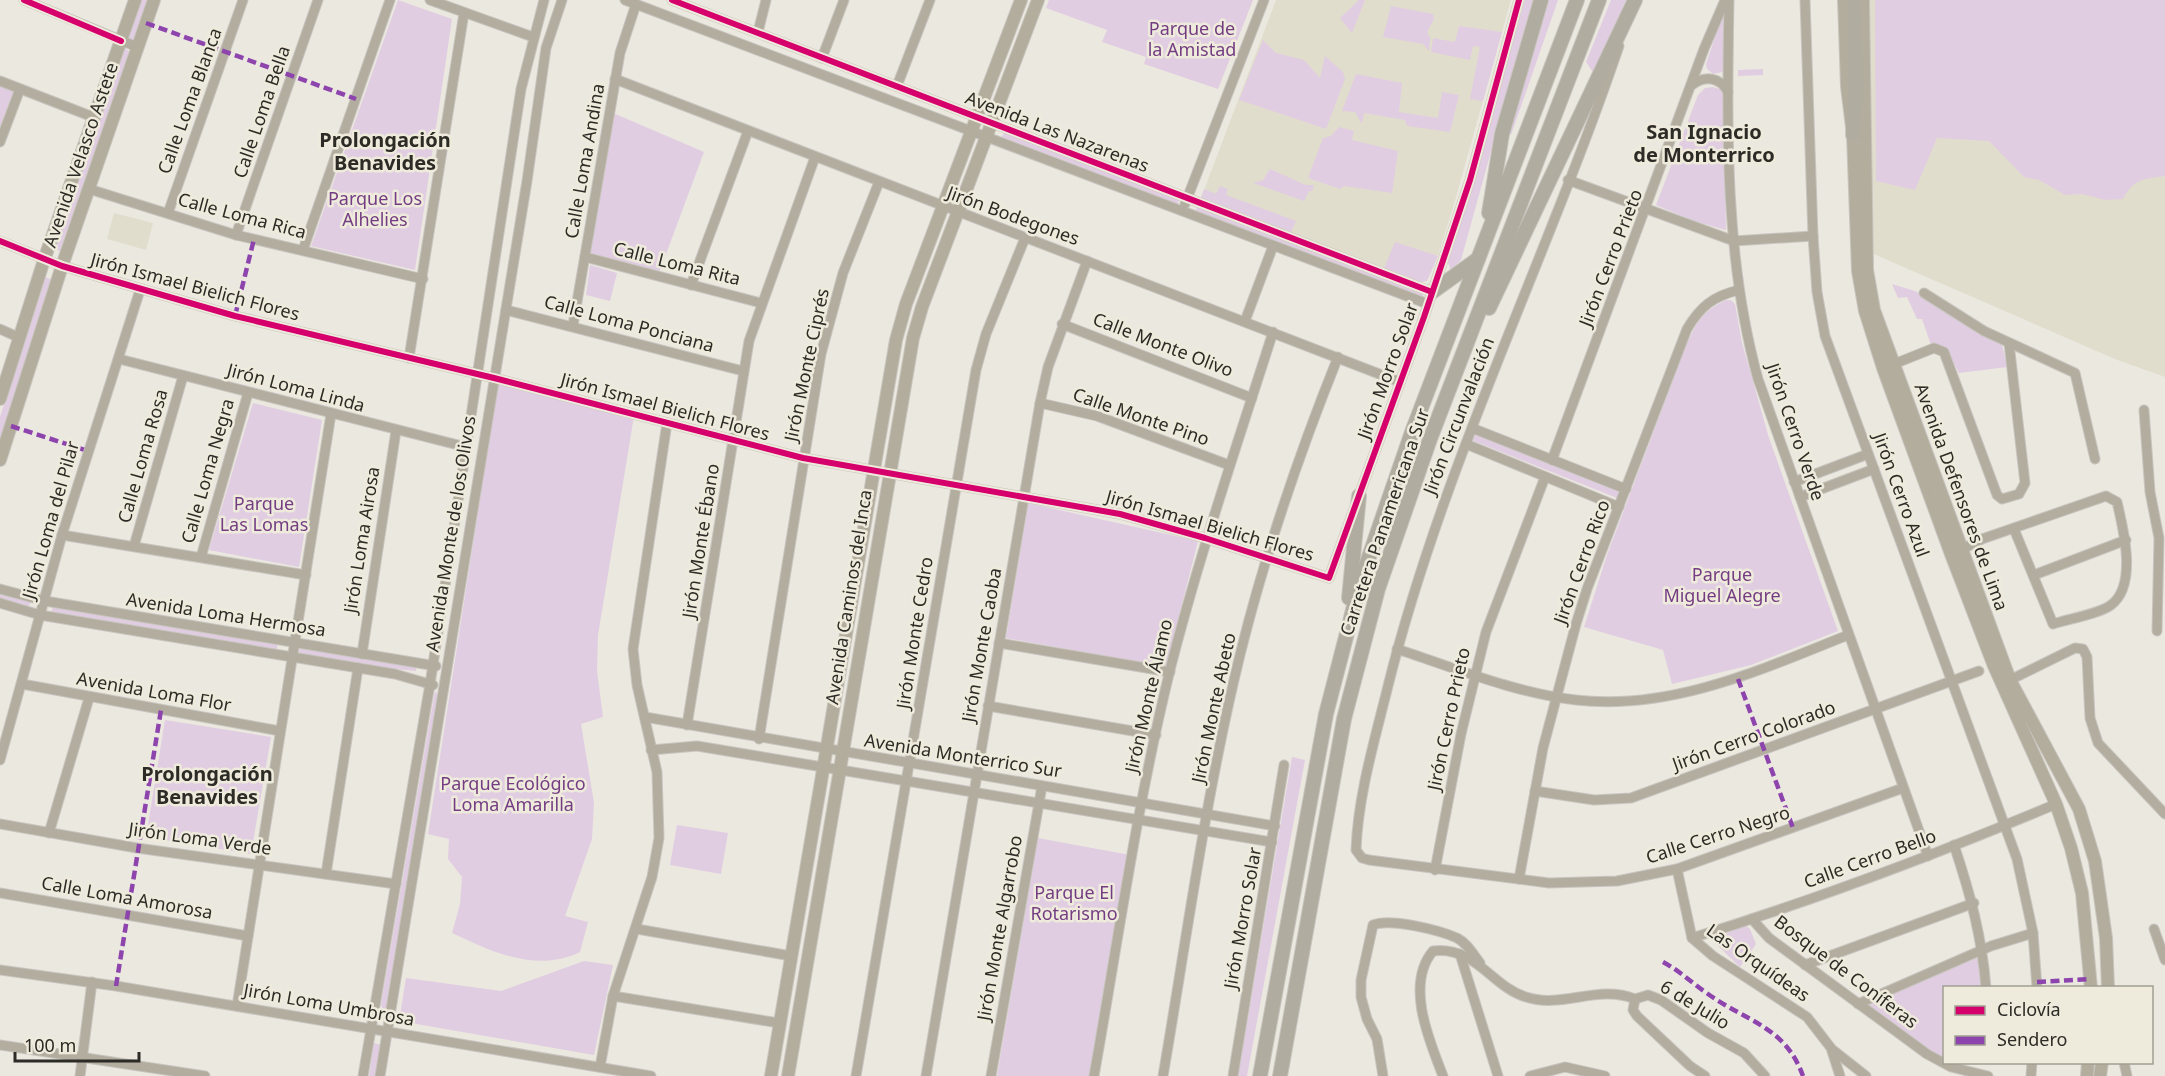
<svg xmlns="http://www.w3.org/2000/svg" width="2165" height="1076" font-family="'Noto Sans',sans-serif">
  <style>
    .built { fill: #e1ddcd }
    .green { fill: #e1cde1 }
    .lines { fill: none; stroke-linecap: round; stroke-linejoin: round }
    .minor-casing { stroke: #c8c5bf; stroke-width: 11 }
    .major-casing { stroke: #c8c5bf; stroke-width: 14 }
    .highway-casing { stroke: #c8c5bf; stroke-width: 16 }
    .minor { stroke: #b2ad9f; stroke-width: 9 }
    .major { stroke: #b3ad9d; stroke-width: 12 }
    .highway { stroke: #b1aca0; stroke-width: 14 }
    .quiet { stroke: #8e44ad; stroke-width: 4.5; stroke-dasharray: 9 4.5; stroke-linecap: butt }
    .cycleway-casing { stroke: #efebdc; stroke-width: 10 }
    .cycleway { stroke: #d6006c; stroke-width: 6 }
    .labels { text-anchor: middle; stroke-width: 5; stroke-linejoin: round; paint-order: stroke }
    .park-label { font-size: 18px; fill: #743d83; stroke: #efebdc }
    .street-label { font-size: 18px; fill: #2d2b26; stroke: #efebdc }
    .neighbourhood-label { font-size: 20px; font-weight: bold; fill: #2d2b26; stroke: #efebdc }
  </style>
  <rect width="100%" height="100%" fill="#ebe8e0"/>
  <g class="built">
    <polygon points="1276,0 1511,0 1455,201 1438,256 1427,281 1421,282 1201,198"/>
    <polygon points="1865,0 2165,0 2165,377 2115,359 1869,252"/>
    <polygon points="114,213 153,223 146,250 107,239"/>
  </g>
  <g class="green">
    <polygon points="140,0 149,0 135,40 130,40 128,37"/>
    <polygon points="398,0 452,19 415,270 311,246"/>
    <polygon points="1049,0 1253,0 1218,89 1144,64 1146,57 1102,42 1107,30 1046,8"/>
    <polygon points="1359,0 1365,0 1352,33 1340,18"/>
    <polygon points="1525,0 1533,0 1461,260 1451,270 1448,263"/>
    <polygon points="1548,0 1558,0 1511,135 1508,130"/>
    <polygon points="1611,0 1626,0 1594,74 1586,62"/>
    <path d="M1875,0H2165V176C2144,179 2134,178 2123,199L2105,200L2082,194L2065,195L2039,180L2024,177L1989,141L1937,138L1915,190L1876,181Z"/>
    <polygon points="1391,6 1433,14 1434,19 1427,32 1430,38 1429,51 1423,44 1383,37"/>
    <polygon points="1723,13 1724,67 1722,72 1713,74 1707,69 1706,64"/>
    <polygon points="1459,26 1502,32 1483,101 1470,99 1480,47 1473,46 1470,60 1431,52 1433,38 1455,42"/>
    <polygon points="1263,40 1276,53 1304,60 1320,78 1325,56 1343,72 1345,79 1326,129 1239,100"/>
    <polygon points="125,48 130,52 60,251 53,249 121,50"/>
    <polygon points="1763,69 1763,75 1738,76 1738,70"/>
    <polygon points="1356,74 1402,83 1399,112 1438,118 1442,92 1459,95 1450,132 1407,126 1405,120 1364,113 1362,124 1355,112 1342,111"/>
    <polygon points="0,86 14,91 0,128"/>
    <polygon points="1713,87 1720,89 1723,95 1726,230 1694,221 1656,205 1698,95 1705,88"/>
    <polygon points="613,113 704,152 659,273 588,255"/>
    <polygon points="1339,127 1354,131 1352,140 1398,151 1392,193 1344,186 1340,189 1308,178 1323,138 1331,136"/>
    <polygon points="1004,133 1179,200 1177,206 1001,138"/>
    <polygon points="1270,169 1306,185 1314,185 1312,191 1309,191 1304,201 1253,183 1263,180"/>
    <polygon points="1220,186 1228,189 1226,195 1296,221 1291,232 1201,198 1204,189 1216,194"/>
    <polygon points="1197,206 1424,293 1422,297 1196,211"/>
    <polygon points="1395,242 1438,256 1427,281 1421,282 1384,268"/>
    <polygon points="590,265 617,273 610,301 586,295"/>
    <polygon points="45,277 53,280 0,446 0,417"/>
    <polygon points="1892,284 1915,291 2002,344 2007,367 1959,373 1947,350 1931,345 1922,319 1917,319 1907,297 1898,298"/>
    <path d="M1726,300H1731L1735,304L1742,343L1769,438L1838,631L1751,665L1672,684L1663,650L1584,627L1607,555L1684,351C1696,324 1699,313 1726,300Z"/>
    <path d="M498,383L634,416L598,635L597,671L603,717L581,724L594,803L592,839L565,916L588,922L580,952C537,973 492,952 452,933L460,904L462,877L448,859L449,839L428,834Z"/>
    <polygon points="253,403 322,420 299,567 209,550"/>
    <polygon points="1474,433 1620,490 1617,498 1471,440"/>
    <polygon points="1028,503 1198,541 1166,667 1006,638"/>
    <polygon points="0,593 31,602 28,608 0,599"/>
    <polygon points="53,606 278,643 276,653 51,613"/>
    <polygon points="299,647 416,667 416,671 296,660"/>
    <polygon points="435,691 438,696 386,1012 383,1012 381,1004"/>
    <polygon points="165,720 271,737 251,854 146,837"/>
    <polygon points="1292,757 1305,760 1247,1076 1238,1076"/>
    <polygon points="677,825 728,833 721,874 670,865"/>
    <polygon points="1038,838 1130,855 1090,1076 997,1076"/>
    <polygon points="1745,925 1750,929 1756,944 1740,967 1712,940"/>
    <polygon points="1980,957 1983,987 1944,988 1944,1060 1862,1004"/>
    <polygon points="584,961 613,965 594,1055 399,1021 406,978 501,991"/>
    <polygon points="374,1043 381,1045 376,1076 369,1076"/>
  </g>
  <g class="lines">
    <defs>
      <g id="minor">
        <polyline points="24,0 137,47"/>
        <polyline points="430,0 533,37"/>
        <polyline points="625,0 1428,304"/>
        <polyline points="672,0 1432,292"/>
        <path d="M1729,0C1727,126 1724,256 1758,379L1928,856"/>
        <polyline points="1805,0 1813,236 1817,292 1825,336 2017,859 2033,933 2037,988"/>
        <polyline points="758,32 766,0"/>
        <path d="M1619,46C1546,261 1443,465 1388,686C1375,739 1358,795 1356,850L1362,858L1369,860L1549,883L1617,881L1677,869L1903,788"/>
        <polyline points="822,58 844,0"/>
        <polyline points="615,79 1400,382"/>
        <polyline points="0,81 93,117"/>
        <path d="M1692,85C1705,75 1720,77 1728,92"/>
        <polyline points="897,86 930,0"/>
        <polyline points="0,142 20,89"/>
        <polyline points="1568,180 1734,241 1813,236"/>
        <polyline points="89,189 236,235 423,279"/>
        <polyline points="1185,204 1264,0"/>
        <polyline points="168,213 243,0"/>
        <polyline points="236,235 318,0"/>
        <polyline points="0,241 62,266 235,316 494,378 803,458 1120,514 1205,538 1329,578 1424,317 1470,180 1519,0"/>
        <polyline points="303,250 390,0"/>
        <polyline points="585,257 761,303"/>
        <polyline points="691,285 748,131"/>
        <polyline points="1924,293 1984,331 2075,373 2095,459"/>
        <polyline points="506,310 743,371"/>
        <polyline points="1245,321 1273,246"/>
        <polyline points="1062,324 1252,398"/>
        <polyline points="573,325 620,53 636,4"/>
        <polyline points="0,329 20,338"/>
        <polyline points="409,358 464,13"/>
        <polyline points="119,359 466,447"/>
        <polyline points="1889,366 1934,348 1944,352 1997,495 2002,499 2019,494 2025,483 2009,343"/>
        <polyline points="1040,403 1097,416 1229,465"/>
        <polyline points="2144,410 2150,492 2159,538 2157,631"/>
        <polyline points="1472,428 1626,489"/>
        <polyline points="1466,444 1619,507"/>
        <polyline points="1552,460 1704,49 1725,0"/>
        <polyline points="1794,482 1868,454"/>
        <polyline points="1800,497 1874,469"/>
        <polyline points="62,535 306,575"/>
        <polyline points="134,546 183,376"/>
        <path d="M1957,552L1982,539L2106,496L2117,502C2123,528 2138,585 2111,605C2099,614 2068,619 2053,624L2014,529"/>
        <polyline points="201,557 248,393"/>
        <polyline points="2034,575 2126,540"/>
        <polyline points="0,589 45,601 436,666"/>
        <polyline points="0,603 40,615 395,674 433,685"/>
        <polyline points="999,643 1170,672"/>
        <path d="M1397,649C1455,668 1515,693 1576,700C1671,711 1763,669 1848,635"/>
        <polyline points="362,654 396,431"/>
        <polyline points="2010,680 2075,648 2083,649 2087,657 2090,718 2098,743 2165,814"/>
        <polyline points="22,684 280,731"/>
        <polyline points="988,706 1156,735"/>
        <polyline points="645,717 1275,826"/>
        <polyline points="687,725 749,341 815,157"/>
        <polyline points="759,739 821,354 843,273 879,182"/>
        <polyline points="651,750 697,746 1272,842"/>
        <polyline points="0,760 62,535 140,290"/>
        <polyline points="1535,791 1594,800 1631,798 1979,671"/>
        <polyline points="0,824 137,848 396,884"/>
        <polyline points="49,833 89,698"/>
        <path d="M1954,845C1970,893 1982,937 1986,988"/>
        <polyline points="1677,869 1692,938 1713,956 1807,1017 1831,1048 1840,1076"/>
        <polyline points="1435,870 1461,734 1486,632 1545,477"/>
        <polyline points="326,874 358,668"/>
        <path d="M1519,879L1543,748L1576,624L1587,589L1687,329C1700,307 1713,296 1739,290"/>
        <polyline points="0,893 248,936"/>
        <polyline points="1752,919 1769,938 1927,1054 1951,1067 1988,1076"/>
        <polyline points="637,929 791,956"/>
        <polyline points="2154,929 2165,960"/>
        <path d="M1692,938C1815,900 1937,854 2056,804"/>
        <polyline points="1460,954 1498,1076"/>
        <polyline points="1805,965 1974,903"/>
        <polyline points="0,970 116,986 651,1076"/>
        <polyline points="613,996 779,1023"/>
        <polyline points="1635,999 1648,995 1661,1000 1708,1033 1744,1053 1765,1076"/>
        <polyline points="1635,999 1633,1010 1637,1016 1690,1066 1705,1076"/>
        <polyline points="1858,1004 1991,946 2033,933"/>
        <polyline points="237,1006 331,414"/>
        <polyline points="0,1045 205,1076"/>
        <polyline points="1833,1050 1866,1076"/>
        <polyline points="2124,1062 2127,1076"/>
        <polyline points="600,1067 613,996 652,877 659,838 657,772 637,685 633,649 667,423"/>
        <polyline points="80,1076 92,982"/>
        <polyline points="363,1076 430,684 521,89 544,0"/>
        <polyline points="380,1076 527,181 546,48 562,0"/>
        <polyline points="856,1076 976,370 986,334 1025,238"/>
        <polyline points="926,1076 1040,403 1048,367 1087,261"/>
        <polyline points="991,1076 1042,786"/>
        <path d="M1094,1076C1118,941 1137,804 1170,670C1199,556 1237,445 1273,332"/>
        <path d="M1163,1076C1187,936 1206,793 1240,655C1265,554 1299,454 1338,357"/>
        <polyline points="1233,1076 1284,765"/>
        <path d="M1383,1076L1377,1039L1367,1019L1361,997V980L1373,925C1391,918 1439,930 1457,938C1467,943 1473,954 1480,963"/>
        <path d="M1443,1076C1429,1040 1405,984 1433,951C1476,946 1492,987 1526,997C1562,1009 1598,984 1635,999"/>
        <polyline points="1530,1076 1565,1067 1605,1076"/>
        <polyline points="2031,1076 2032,1062"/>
      </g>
      <g id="major">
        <polyline points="1844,0 1847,87 1853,135 1858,271 1865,311 1883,368 1951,554 1994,666 2056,804 2071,848 2082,893 2091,988"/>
        <polyline points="1863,0 1867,270 1874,310 2010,680 2079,809 2095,861 2106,938 2108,988"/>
        <polyline points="0,399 44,260 135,0"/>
        <polyline points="0,460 62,266 154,0"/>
        <polyline points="771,1076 896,340 906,304 1021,0"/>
        <polyline points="788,1076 913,338 922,307 1038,0"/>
        <polyline points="2087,1076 2088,1062"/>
        <polyline points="2100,1076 2102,1062"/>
      </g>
      <g id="highway">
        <polyline points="1853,135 1856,88 1854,0"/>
        <polyline points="1489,213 1502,134 1541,0"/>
        <polyline points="1432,292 1478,259"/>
        <polyline points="1489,308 1635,0"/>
        <polyline points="1349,598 1359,496"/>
        <polyline points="1260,1076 1326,714 1360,583 1412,432 1577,0"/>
        <polyline points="1280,1076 1344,719 1378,589 1430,439 1599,0"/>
      </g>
    </defs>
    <use href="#minor" class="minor-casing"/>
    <use href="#major" class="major-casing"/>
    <use href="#highway" class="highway-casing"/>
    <use href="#minor" class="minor"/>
    <use href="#major" class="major"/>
    <use href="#highway" class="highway"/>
    <g class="quiet">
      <polyline points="146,23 356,99"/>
      <polyline points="235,316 254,239"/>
      <polyline points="11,426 88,451"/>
      <polyline points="1738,679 1793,828"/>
      <path d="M1663,962C1680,971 1692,983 1708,994C1747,1022 1785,1026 1803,1076"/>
      <polyline points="2037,982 2091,979"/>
      <polyline points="116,986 161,710"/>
    </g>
    <defs>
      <g id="cycleway">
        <polyline points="24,0 121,41"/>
        <polyline points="672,0 1432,292"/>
        <polyline points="0,241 62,266 235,316 494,378 803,458 1120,514 1205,538 1329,578 1424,317 1470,180 1519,0"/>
      </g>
    </defs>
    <use href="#cycleway" class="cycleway-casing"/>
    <use href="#cycleway" class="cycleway"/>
  </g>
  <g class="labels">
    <g class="park-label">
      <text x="1192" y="35">Parque de<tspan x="1192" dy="21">la Amistad</tspan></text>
      <text x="375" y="205">Parque Los<tspan x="375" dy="21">Alhelies</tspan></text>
      <text x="264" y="510">Parque<tspan x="264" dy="21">Las Lomas</tspan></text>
      <text x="1722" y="581">Parque<tspan x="1722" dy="21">Miguel Alegre</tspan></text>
      <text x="513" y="790">Parque Ecológico<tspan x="513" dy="21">Loma Amarilla</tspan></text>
      <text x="1074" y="899">Parque El<tspan x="1074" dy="21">Rotarismo</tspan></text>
    </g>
    <g class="street-label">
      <text transform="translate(190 101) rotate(-70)" y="6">Calle Loma Blanca</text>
      <text transform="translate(262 112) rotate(-71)" y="6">Calle Loma Bella</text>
      <text transform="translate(1057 132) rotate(21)" y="6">Avenida Las Nazarenas</text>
      <text transform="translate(81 155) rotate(-71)" y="6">Avenida Velasco Astete</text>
      <text transform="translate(585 161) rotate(-80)" y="6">Calle Loma Andina</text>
      <text transform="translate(242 216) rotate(15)" y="6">Calle Loma Rica</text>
      <text transform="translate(1013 216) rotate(20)" y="6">Jirón Bodegones</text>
      <text transform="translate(1611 258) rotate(-69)" y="6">Jirón Cerro Prieto</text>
      <text transform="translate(677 264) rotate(14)" y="6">Calle Loma Rita</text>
      <text transform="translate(195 287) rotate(15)" y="6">Jirón Ismael Bielich Flores</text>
      <text transform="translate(629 324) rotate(15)" y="6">Calle Loma Ponciana</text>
      <text transform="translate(1163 345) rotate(21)" y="6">Calle Monte Olivo</text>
      <text transform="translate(807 365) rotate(-78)" y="6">Jirón Monte Ciprés</text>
      <text transform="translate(1388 371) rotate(-70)" y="6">Jirón Morro Solar</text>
      <text transform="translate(296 388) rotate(15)" y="6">Jirón Loma Linda</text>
      <text transform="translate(665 407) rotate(15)" y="6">Jirón Ismael Bielich Flores</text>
      <text transform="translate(1459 416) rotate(-69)" y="6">Jirón Circunvalación</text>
      <text transform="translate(1141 417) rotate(19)" y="6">Calle Monte Pino</text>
      <text transform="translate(1795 432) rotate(71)" y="6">Jirón Cerro Verde</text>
      <text transform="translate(143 456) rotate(-74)" y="6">Calle Loma Rosa</text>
      <text transform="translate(208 471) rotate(-74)" y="6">Calle Loma Negra</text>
      <text transform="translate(1901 495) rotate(70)" y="6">Jirón Cerro Azul</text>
      <text transform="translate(1961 497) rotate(70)" y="6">Avenida Defensores de Lima</text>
      <text transform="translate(51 520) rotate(-74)" y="6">Jirón Loma del Pilar</text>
      <text transform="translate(1385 522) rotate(-71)" y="6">Carretera Panamericana Sur</text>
      <text transform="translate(1210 526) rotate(16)" y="6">Jirón Ismael Bielich Flores</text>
      <text transform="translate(451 534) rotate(-81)" y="6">Avenida Monte de los Olivos</text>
      <text transform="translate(362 540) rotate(-81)" y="6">Jirón Loma Airosa</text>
      <text transform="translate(701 541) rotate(-81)" y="6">Jirón Monte Ébano</text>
      <text transform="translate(1582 562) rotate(-70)" y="6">Jirón Cerro Rico</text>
      <text transform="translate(849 597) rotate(-81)" y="6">Avenida Caminos del Inca</text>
      <text transform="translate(226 615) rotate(9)" y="6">Avenida Loma Hermosa</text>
      <text transform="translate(915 633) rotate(-81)" y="6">Jirón Monte Cedro</text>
      <text transform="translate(982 645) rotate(-80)" y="6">Jirón Monte Caoba</text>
      <text transform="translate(154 692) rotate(10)" y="6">Avenida Loma Flor</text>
      <text transform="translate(1149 696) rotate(-77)" y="6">Jirón Monte Álamo</text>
      <text transform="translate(1214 708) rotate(-78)" y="6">Jirón Monte Abeto</text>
      <text transform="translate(1449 719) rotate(-78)" y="6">Jirón Cerro Prieto</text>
      <text transform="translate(1754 736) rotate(-20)" y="6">Jirón Cerro Colorado</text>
      <text transform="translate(963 756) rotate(9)" y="6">Avenida Monterrico Sur</text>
      <text transform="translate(1718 835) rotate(-18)" y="6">Calle Cerro Negro</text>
      <text transform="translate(200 839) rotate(8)" y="6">Jirón Loma Verde</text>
      <text transform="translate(1870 859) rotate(-20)" y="6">Calle Cerro Bello</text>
      <text transform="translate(127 898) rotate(10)" y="6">Calle Loma Amorosa</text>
      <text transform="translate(1243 918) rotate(-80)" y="6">Jirón Morro Solar</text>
      <text transform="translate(1000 928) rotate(-80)" y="6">Jirón Monte Algarrobo</text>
      <text transform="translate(1758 963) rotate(35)" y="6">Las Orquídeas</text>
      <text transform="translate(1846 972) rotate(37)" y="6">Bosque de Coníferas</text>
      <text transform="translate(329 1005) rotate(10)" y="6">Jirón Loma Umbrosa</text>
      <text transform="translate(1695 1005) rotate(31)" y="6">6 de Julio</text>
    </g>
    <g class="neighbourhood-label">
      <text x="1704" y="139">San Ignacio<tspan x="1704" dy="23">de Monterrico</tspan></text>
      <text x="385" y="147">Prolongación<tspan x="385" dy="23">Benavides</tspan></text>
      <text x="207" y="781">Prolongación<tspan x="207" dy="23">Benavides</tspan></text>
    </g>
  </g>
  <rect x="1943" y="986" width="210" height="78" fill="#efebdc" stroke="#a19e93" stroke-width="1.5"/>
  <rect x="1955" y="1006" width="30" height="9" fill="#d6006c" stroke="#a19e93" stroke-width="1.5"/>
  <text x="1997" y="1016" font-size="18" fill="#2d2b26">Ciclovía</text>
  <rect x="1955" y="1036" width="30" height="9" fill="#8e44ad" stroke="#a19e93" stroke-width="1.5"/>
  <text x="1997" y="1046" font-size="18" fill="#2d2b26">Sendero</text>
  <path d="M15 1052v9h124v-9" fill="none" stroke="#2d2b26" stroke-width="3"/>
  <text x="24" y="1052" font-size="18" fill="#2d2b26" stroke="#efebdc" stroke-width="4.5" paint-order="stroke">100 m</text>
</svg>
